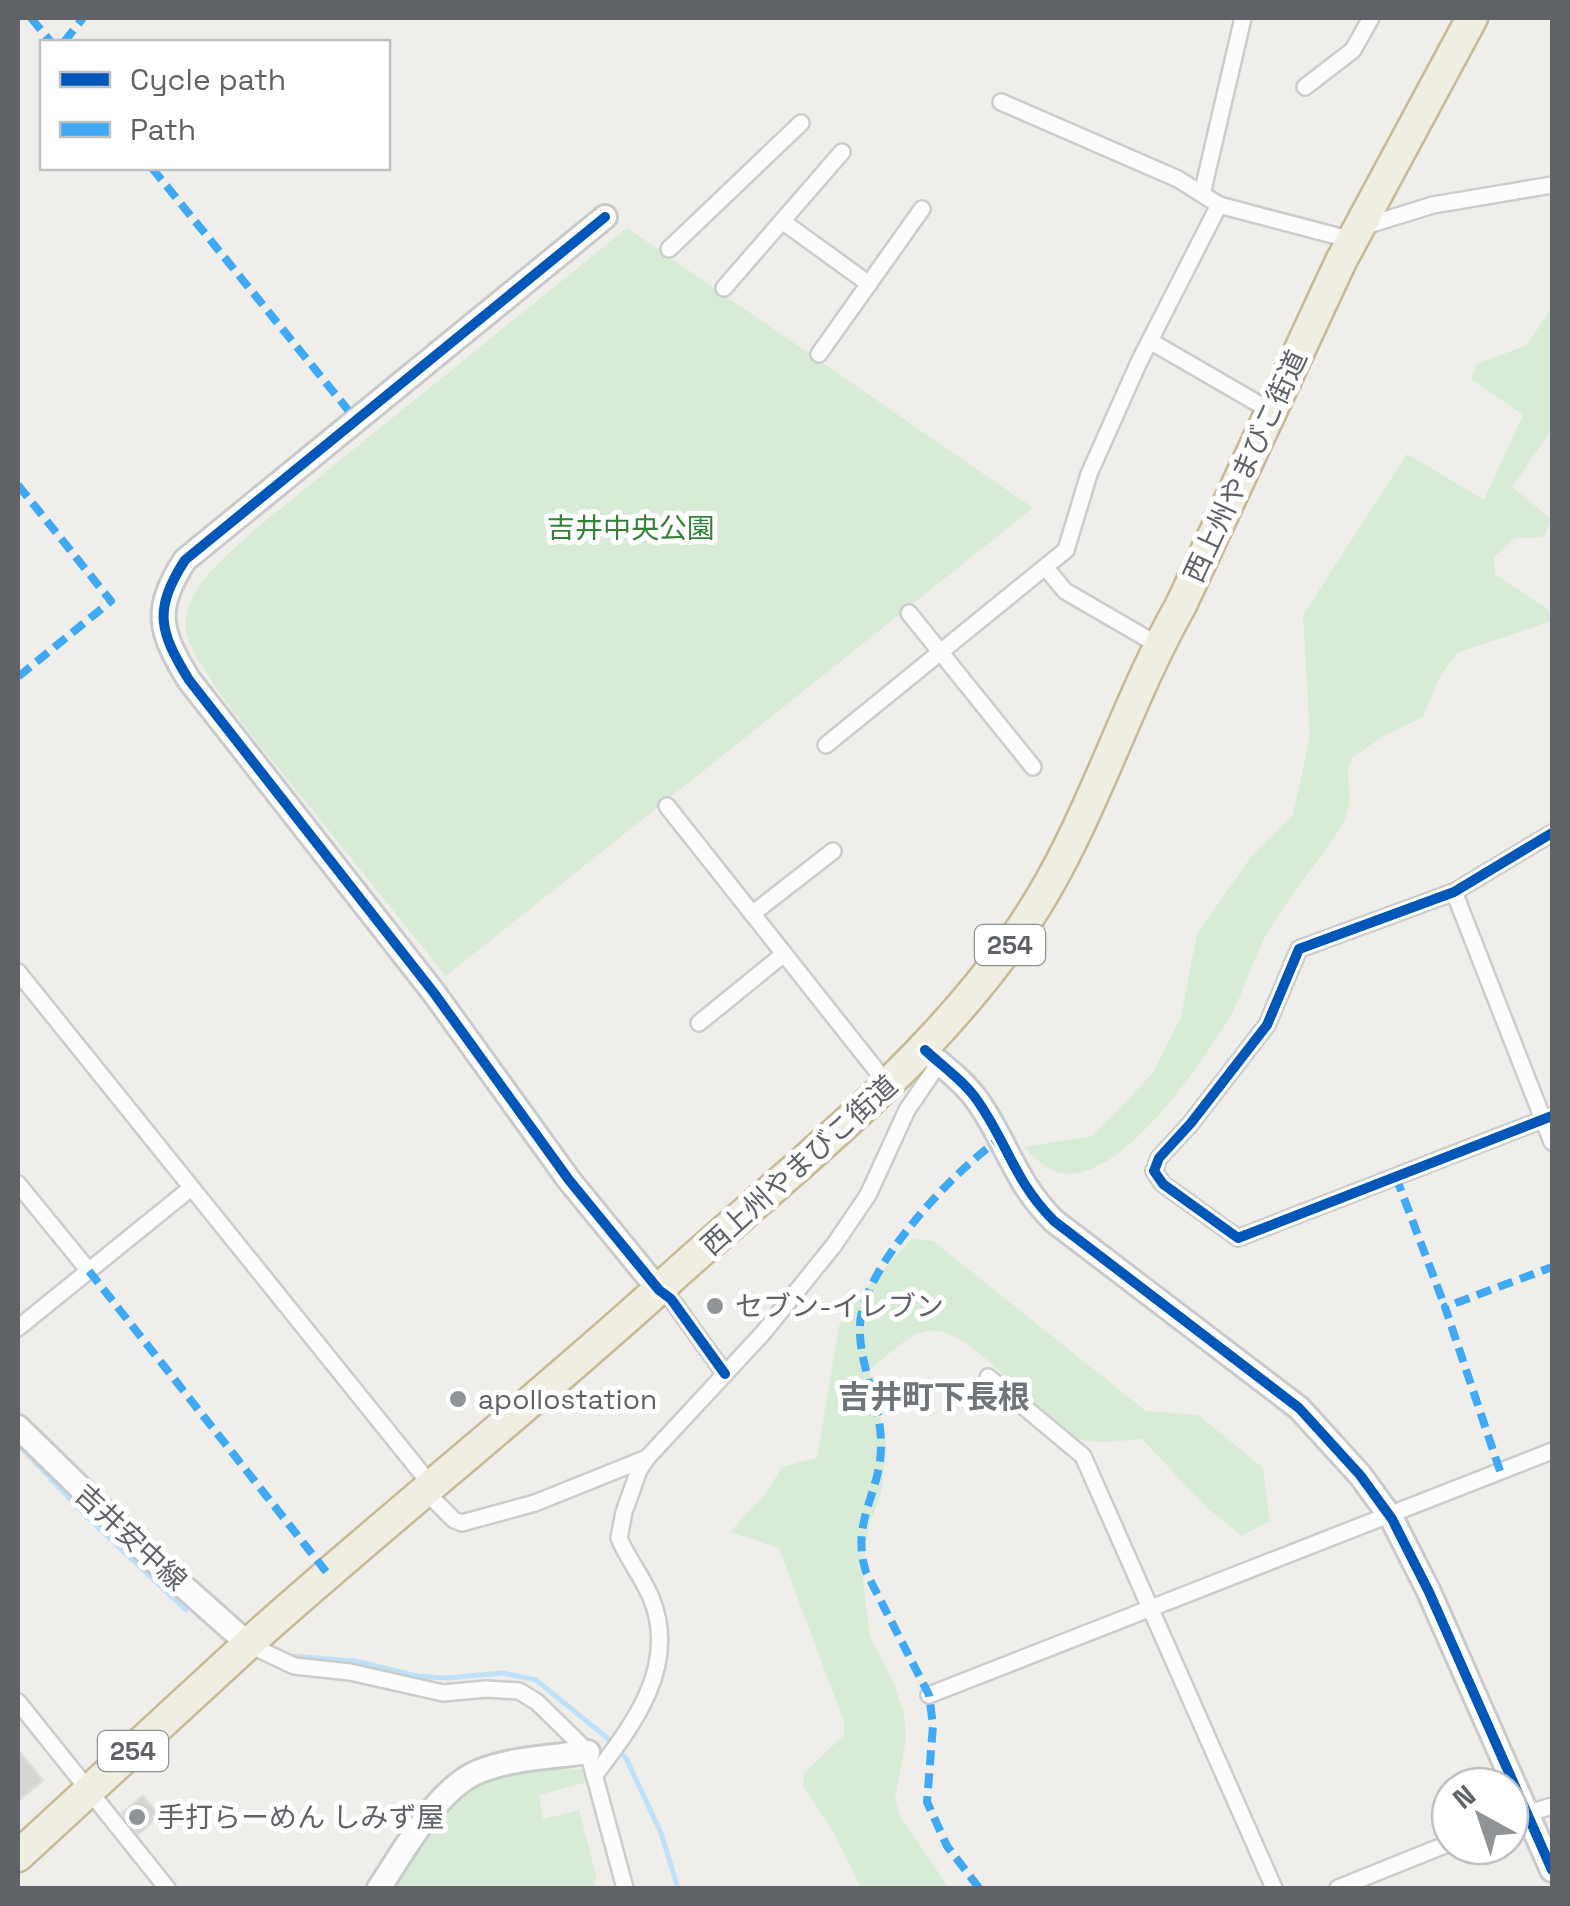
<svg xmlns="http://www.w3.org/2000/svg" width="1570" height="1906" font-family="'Space Grotesk','Noto Sans JP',sans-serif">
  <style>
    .green { fill: #d8ebd6 }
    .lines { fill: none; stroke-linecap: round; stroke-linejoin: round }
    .stream { stroke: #bfe0f9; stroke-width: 5 }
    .building { fill: #d6d5d3; stroke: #deddd9; stroke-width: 2.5 }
    .street-casing { stroke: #cbcccc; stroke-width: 20 }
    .secondary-casing { stroke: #cacacb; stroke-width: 28 }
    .highway-casing { stroke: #c8b996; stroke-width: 35 }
    .street { stroke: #fdfcfc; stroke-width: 15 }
    .secondary { stroke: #fdfcfc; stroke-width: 22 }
    .highway { stroke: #f0ede3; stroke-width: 30 }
    .quiet { stroke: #3fa9f5; stroke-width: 8; stroke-dasharray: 15 8; stroke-linecap: butt }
    .cycleway-casing { stroke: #fff; stroke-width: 16 }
    .cycleway { stroke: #0057b8; stroke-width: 10 }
    .poi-dot { fill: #919496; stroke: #fff; stroke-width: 4 }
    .labels { text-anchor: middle; stroke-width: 10; stroke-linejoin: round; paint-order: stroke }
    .shield { fill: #fff; stroke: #8f9295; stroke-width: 2.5 }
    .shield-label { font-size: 25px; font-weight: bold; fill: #5f6368 }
    .street-label { font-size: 28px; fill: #5f6368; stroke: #fff }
    .park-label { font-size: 28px; fill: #348238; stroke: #fff }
    .poi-label { font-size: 28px; fill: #5f6368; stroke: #fff; text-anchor: start }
    .quarter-label { font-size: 32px; font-weight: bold; fill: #70757a; stroke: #fff }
  </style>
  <rect width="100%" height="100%" fill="#efeeea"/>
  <g class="green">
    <path d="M627,228L1033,508L446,976C398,916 350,857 302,797C277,766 188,663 186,629C183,587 227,557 253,531Z"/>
    <path d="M1552,307V429L1512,487L1552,520L1543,537L1515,538L1494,557L1495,574L1552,612V621L1459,652L1441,674L1423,717L1382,737L1352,758L1348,771L1350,802L1344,823C1320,859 1292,893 1269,930C1252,958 1245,992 1228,1020C1200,1065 1121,1184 1061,1173C1046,1170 1034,1157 1024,1147L1093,1136L1152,1074L1181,1017L1197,934L1253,854L1293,815L1310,736L1303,615L1407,454L1484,500L1523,415L1471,379L1477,364L1527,345Z"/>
    <path d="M912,1239L933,1241L1146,1411L1198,1415L1263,1468L1270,1521L1242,1536L1207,1508L1142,1439C1121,1440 1092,1446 1073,1437C1032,1418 967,1313 919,1333C902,1340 884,1359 869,1370L887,1448L881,1493L869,1526L862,1572L870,1637L894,1683L904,1715L906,1739L895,1799L900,1816L949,1888H861L832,1830L803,1786L804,1773L844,1735V1722L779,1548L730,1532L766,1493L782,1467L817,1458L839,1326L859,1296Z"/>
    <path d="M536,1769H586L584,1783L539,1795L543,1819L579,1810L596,1875L594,1888H392C417,1849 443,1795 489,1776C502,1770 521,1771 536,1769Z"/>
  </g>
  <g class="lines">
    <g class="stream">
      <polyline points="18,1444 88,1518 186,1610"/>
      <polyline points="289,1656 355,1661 417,1676 447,1678 503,1673 536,1680 605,1736 626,1758 661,1833 678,1888"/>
    </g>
  </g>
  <g class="building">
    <polygon points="18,1750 43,1780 18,1801"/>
    <polygon points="143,1796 159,1816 138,1834 122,1813"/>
  </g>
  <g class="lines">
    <defs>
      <g id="street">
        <polyline points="1305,87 1353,50 1371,18"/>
        <polyline points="1001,102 1178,179 1219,205 1352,240"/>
        <polyline points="1202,194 1243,18"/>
        <polyline points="782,221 869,284"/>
        <polyline points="1362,227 1433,205 1552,185"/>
        <polyline points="669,249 801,123"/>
        <polyline points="724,288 842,152"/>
        <polyline points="1150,341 1271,411"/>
        <polyline points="819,354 922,209"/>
        <polyline points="1046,568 1065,591 1158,645"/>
        <polyline points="909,613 1033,767"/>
        <polyline points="826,745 1066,550 1089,474 1139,362 1219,205"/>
        <polyline points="667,806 888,1085"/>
        <polyline points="1552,833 1454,892 1299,949 1267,1025 1191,1123 1159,1158 1154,1171 1163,1184 1238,1238 1552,1116"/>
        <polyline points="1454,892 1552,1142"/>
        <polyline points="752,914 833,851"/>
        <polyline points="18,972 431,1485"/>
        <polyline points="699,1023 784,954"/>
        <polyline points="18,1184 89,1271"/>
        <polyline points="659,1290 671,1299 725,1374"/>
        <polyline points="18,1328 191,1188"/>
        <polyline points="988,1377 1083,1456 1274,1888"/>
        <polyline points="425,1491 454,1520 462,1523 535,1503 647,1458"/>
        <polyline points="248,1644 294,1666 350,1672 443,1693 486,1689 519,1691 537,1702 588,1752 625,1888"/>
        <polyline points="929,1695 1552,1451"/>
        <polyline points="18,1702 167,1888"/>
        <path d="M594,1776C633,1725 678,1667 652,1600C644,1579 628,1560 619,1538L624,1512L639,1470L647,1458L763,1333L834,1245L868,1195L907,1110L933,1072"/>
        <polyline points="1510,1819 1552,1806"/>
        <polyline points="1338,1888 1450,1843"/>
      </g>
      <g id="secondary">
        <path d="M605,217L185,560C153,610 159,631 189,680L434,993L569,1180L659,1290"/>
        <path d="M925,1050C942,1066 964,1081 977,1100C1008,1144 1014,1181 1054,1221L1299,1408L1360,1475L1392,1519L1429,1592L1552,1870"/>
        <polyline points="18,1427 155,1561 248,1644"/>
        <path d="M379,1888C404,1851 437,1788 480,1771C513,1758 553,1757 588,1752"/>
      </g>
      <path id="highway" d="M18,1856C95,1786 171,1714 248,1644C386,1520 532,1405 669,1280C790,1170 918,1074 1014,939C1087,838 1120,713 1181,605L1341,261L1472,18"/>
    </defs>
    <use href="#street" class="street-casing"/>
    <use href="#secondary" class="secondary-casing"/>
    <use href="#highway" class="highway-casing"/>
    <use href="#street" class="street"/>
    <use href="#secondary" class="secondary"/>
    <use href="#highway" class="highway"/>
    <g class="quiet">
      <polyline points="31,18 51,42"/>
      <polyline points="64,42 83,18"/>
      <polyline points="152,168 348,410"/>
      <polyline points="18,485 111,601 18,677"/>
      <polyline points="1396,1177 1445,1307"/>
      <polyline points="89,1271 328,1574"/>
      <polyline points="1500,1471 1445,1307 1552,1267"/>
      <path d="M979,1888L947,1846L927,1802L933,1725L929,1695L866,1572C850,1521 881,1493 881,1446C882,1405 858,1366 860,1325C862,1268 954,1170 1000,1139"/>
    </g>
    <defs>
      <g id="cycleway">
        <path d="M605,217L185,560C153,610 159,631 189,680L434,993L569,1180L659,1290L671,1299L725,1374"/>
        <polyline points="1552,833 1454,892 1299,949 1267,1025 1191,1123 1159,1158 1154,1171 1163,1184 1238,1238 1552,1116"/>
        <path d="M925,1050C942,1066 964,1081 977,1100C1008,1144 1014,1181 1054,1221L1299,1408L1360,1475L1392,1519L1429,1592L1552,1870"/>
      </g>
    </defs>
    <use href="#cycleway" class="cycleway-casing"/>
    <use href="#cycleway" class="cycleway"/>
  </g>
  <g class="poi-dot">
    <circle cx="715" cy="1306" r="10"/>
    <circle cx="458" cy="1399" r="10"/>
    <circle cx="137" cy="1817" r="10"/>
  </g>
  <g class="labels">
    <g class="shield">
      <rect x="975" y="925" width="70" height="40" rx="8"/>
      <rect x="98" y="1731" width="70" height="40" rx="8"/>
    </g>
    <g class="shield-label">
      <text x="1010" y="954">254</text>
      <text x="133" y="1760">254</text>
    </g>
    <g class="street-label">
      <text transform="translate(1245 466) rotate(-65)" y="10">西上州やまびこ街道</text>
      <text transform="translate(799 1165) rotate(-42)" y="10">西上州やまびこ街道</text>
      <text transform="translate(131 1537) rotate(43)" y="10">吉井安中線</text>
    </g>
    <g class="park-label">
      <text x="631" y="538">吉井中央公園</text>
    </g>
    <g class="poi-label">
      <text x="735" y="1316">セブン-イレブン</text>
      <text x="478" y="1409">apollostation</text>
      <text x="157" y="1827">手打らーめん しみず屋</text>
    </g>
    <g class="quarter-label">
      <text x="934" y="1408">吉井町下長根</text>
    </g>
  </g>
  <rect width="1570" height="1906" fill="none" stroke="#5f6368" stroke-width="40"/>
  <rect x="40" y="40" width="350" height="130" fill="#ffffff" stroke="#bfc1c3" stroke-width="2.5"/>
  <rect x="60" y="72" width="50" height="15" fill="#0057b8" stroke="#bfc1c3" stroke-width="2.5"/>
  <text x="130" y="90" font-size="30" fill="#5f6368">Cycle path</text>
  <rect x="60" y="122" width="50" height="15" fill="#3fa9f5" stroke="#bfc1c3" stroke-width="2.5"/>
  <text x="130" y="140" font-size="30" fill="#5f6368">Path</text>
  <g transform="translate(1480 1816) rotate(320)"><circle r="48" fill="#ffffff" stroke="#bfc1c3" stroke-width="2.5"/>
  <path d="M0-8L18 38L0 25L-18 38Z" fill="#919496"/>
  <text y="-15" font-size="28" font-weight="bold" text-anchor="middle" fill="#5f6368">N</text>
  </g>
</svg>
